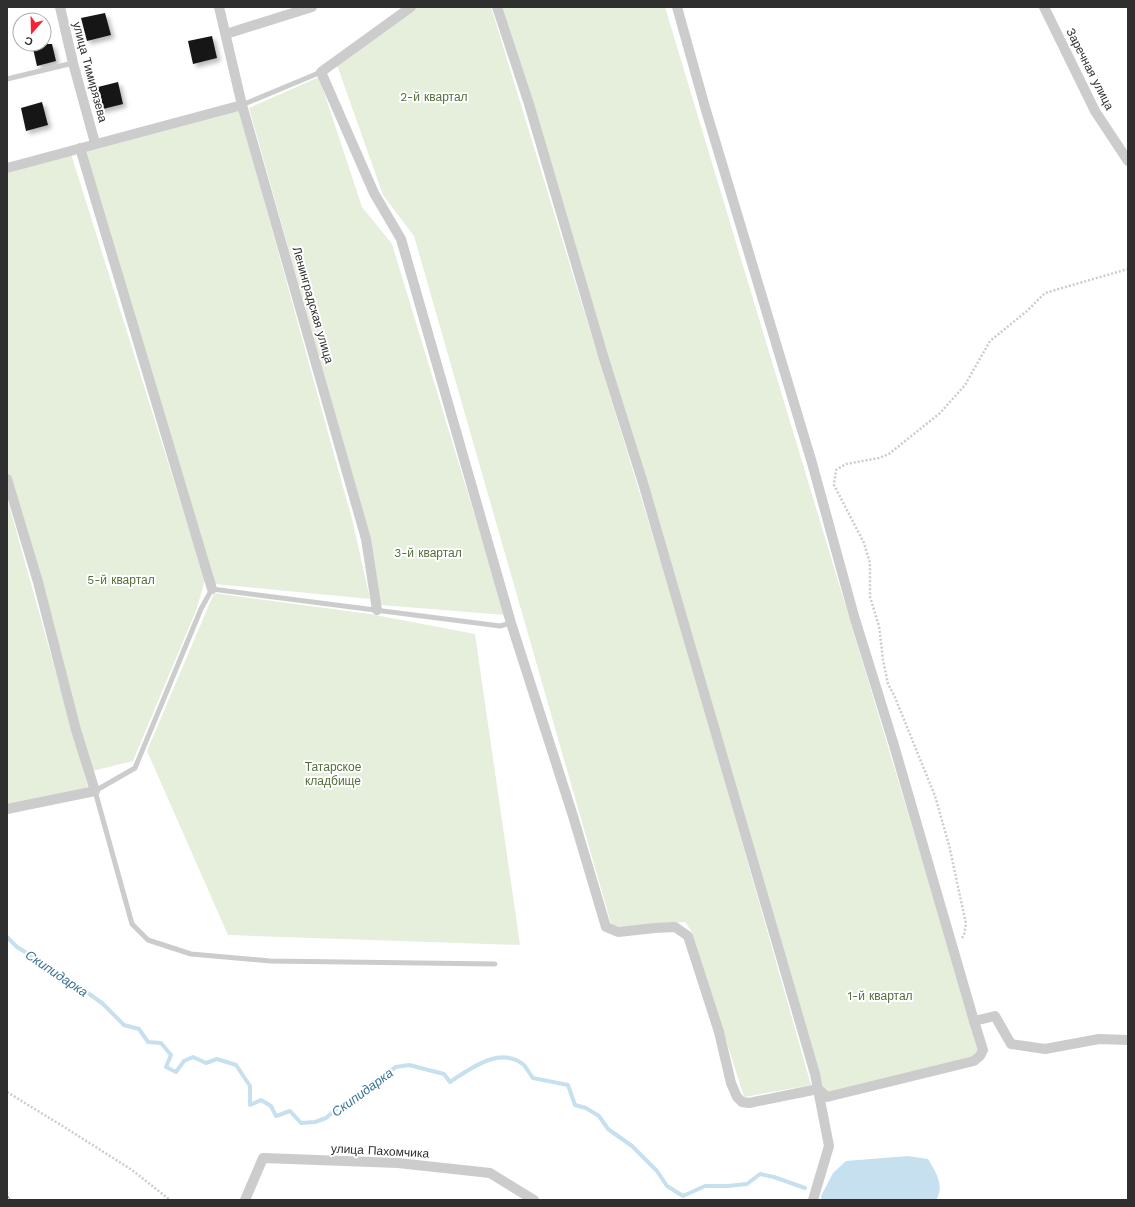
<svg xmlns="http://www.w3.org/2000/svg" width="1135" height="1207" font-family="'Work Sans',sans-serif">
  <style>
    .green { fill: #e6eedc }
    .water { fill: #c7e0ef }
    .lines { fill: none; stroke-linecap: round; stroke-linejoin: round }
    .stream { stroke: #c7e0ef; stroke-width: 4 }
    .building { fill: #161616; filter: url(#shadow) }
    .path { stroke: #ccc; stroke-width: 2.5; stroke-dasharray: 2 2; stroke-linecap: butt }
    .service { stroke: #ccc; stroke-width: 5 }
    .minor { stroke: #ccc; stroke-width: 10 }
    .rail-casing { stroke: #848484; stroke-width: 4.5 }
    .rail { stroke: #fff; stroke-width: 3; stroke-dasharray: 9; stroke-linecap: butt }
    .labels { text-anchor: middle; stroke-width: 4; stroke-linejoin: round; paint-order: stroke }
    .street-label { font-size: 12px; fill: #2f2f2f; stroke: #fff }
    .park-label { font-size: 12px; fill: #536f39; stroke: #fff }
    .water-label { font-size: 13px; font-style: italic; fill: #367399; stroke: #fff }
  </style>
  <defs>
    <filter id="shadow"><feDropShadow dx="3.5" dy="3.5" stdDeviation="2" flood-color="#0004"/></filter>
  </defs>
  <rect width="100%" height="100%" fill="#fff"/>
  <g class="green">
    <polygon points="417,7 491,7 682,631 811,1085 744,1097 692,932 685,922 612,927 414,236 383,195 337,65"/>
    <polygon points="501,7 665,7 981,1055 825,1093 689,628"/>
    <polygon points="319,77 362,207 392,244 505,615 381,605 370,537 249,108"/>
    <polygon points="239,110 353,523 370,599 215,584 86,152"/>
    <polygon points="71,154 205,580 197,608 133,761 92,771 7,470 7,173"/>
    <polygon points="7,498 88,787 7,804"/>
    <polygon points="214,593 370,614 475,634 520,945 228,935 147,751"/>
  </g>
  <path class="water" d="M908,1156L928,1159C936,1172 945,1186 936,1200H822L821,1196L833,1173L846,1161Z"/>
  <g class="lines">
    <path class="stream" d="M7,937L17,947L64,976L102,1003L124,1025L139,1029L148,1042L161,1043L171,1055L166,1067L176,1072L184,1061L193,1057L206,1063L217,1059L236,1065L250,1086V1105L261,1100L271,1106L276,1116L290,1111L301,1123L315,1122L326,1118L340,1106L353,1100L368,1086L396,1067L409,1065L444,1074L450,1082C470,1069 500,1045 524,1065C527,1069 530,1074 533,1078L568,1085L575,1105L586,1108L599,1116L608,1129L632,1146L657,1171L667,1186L683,1196L705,1186H727L747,1184L760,1174L774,1177L805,1188"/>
  </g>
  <g class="building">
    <polygon points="105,13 111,35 87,41 81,18"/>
    <polygon points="212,36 217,58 193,64 188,41"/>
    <polygon points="32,44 52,44 56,61 37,66"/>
    <polygon points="118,82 123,104 99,110 94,88"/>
    <polygon points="42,102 48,125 26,131 21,108"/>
  </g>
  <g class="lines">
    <g class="path">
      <polyline points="962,938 964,935 966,924 949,845 935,796 894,695 888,684 883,660 879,626 870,597 870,563 864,543 834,485 836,470 846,464 879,458 889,454 940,413 965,385 990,341 1027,311 1045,293 1128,269"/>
      <polyline points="7,1092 69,1130 132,1170 170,1200"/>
    </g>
    <g class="service">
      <polyline points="7,79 73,63"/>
      <polyline points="242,105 321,72"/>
      <polyline points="495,964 270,961 191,954 148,940 132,924 95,791 135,768 201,609 212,589 500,626 511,623"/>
    </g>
    <g class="minor">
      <polyline points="60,7 73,63 95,143"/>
      <polyline points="219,7 242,105 366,539 377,610"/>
      <polyline points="411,7 321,72 374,193 401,239 511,623 573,816 606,927 618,932 655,928 675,927 688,936 719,1032 731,1083 737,1097 742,1102 749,1103 818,1089 827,1097 974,1061 980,1056 983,1050 974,1021"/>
      <polyline points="497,7 529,104 604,359 643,483 815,1074 829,1146 813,1200"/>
      <polyline points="677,7 705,107 812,463 854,616 893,742 974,1021 995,1016 1011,1044 1045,1049 1099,1039 1128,1040"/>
      <polyline points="1044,7 1095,111 1128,161"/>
      <polyline points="226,34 312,7"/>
      <polyline points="80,148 212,589"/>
      <polyline points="7,168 242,105"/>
      <polyline points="7,479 38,582 76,730 95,791 7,809"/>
      <polyline points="245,1200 263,1158 398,1163 490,1173 534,1200"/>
    </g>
    <defs>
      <polyline id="rail" points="7,1198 8,1200"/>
    </defs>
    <use href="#rail" class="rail-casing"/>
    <use href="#rail" class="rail"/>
  </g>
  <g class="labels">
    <g class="street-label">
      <text transform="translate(1090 69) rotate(63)" y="4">Заречная улица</text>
      <text transform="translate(90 72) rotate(75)" y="4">улица Тимирязева</text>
      <text transform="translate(313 305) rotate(74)" y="4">Ленинградская улица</text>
      <text transform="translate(380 1151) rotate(3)" y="4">улица Пахомчика</text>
    </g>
    <g class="park-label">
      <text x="434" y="101">2-й квартал</text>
      <text x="428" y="557">3-й квартал</text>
      <text x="121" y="584">5-й квартал</text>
      <text x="333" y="771">Татарское<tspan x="333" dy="14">кладбище</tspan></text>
      <text x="880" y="1000">1-й квартал</text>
    </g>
    <g class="water-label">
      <text transform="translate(57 973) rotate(34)" y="5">Скипидарка</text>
      <text transform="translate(362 1092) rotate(-36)" y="5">Скипидарка</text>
    </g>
  </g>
  <rect width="1135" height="1207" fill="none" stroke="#2f2f2f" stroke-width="16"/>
  <g transform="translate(32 32) rotate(200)"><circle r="19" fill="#ffffff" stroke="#acacac"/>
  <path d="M0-3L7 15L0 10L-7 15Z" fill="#f42435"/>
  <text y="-6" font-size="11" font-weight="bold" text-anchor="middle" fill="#2f2f2f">С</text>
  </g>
</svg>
